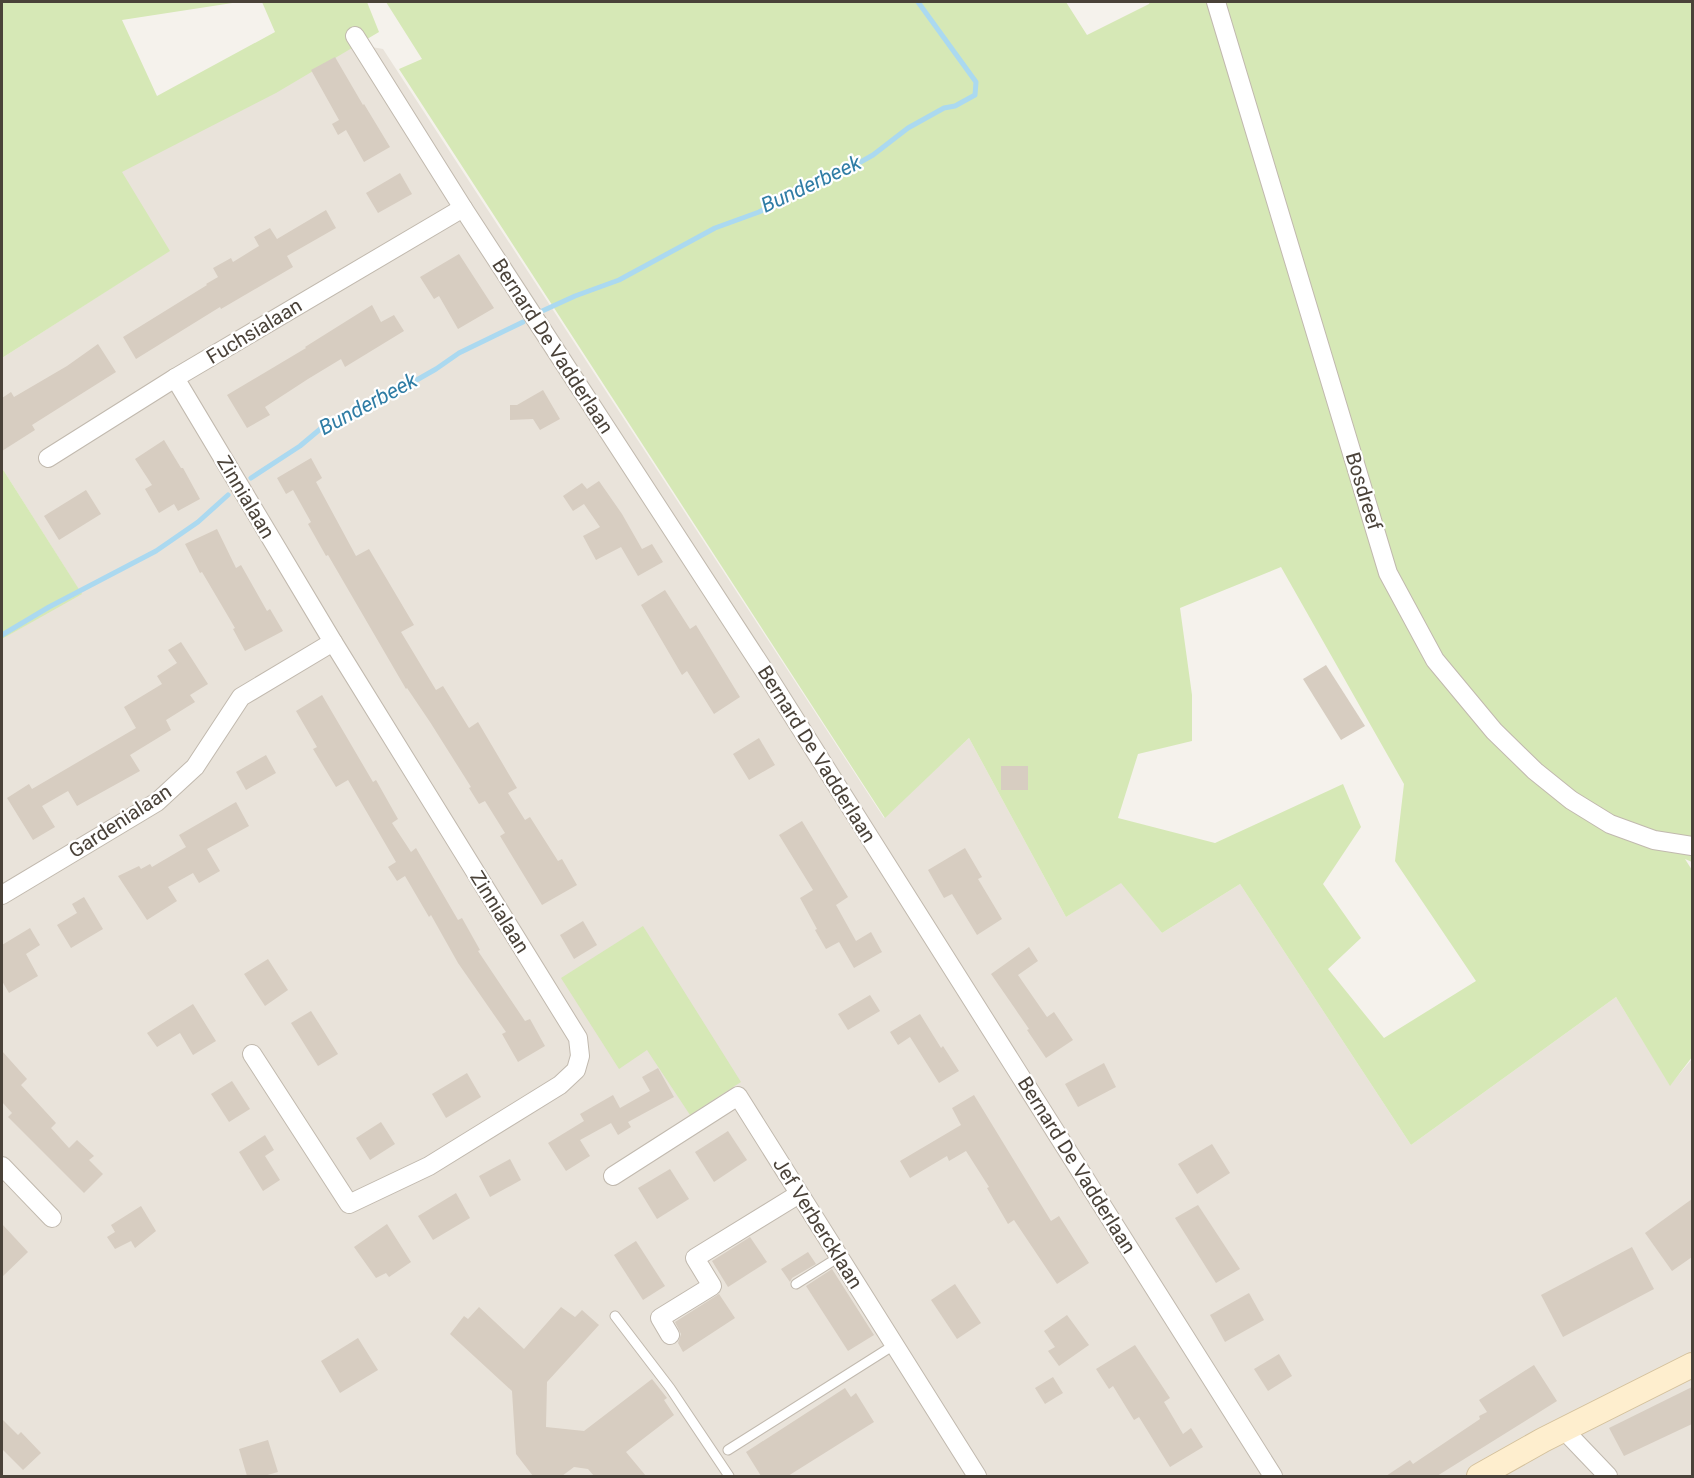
<svg xmlns="http://www.w3.org/2000/svg" width="1694" height="1478" font-family="Roboto,sans-serif">
  <style>
    .residential { fill: #e9e3da }
    .green { fill: #d6e8b6; fill-rule: evenodd }
    .lines { fill: none; stroke-linecap: round; stroke-linejoin: round }
    .stream { stroke: #abd9f0; stroke-width: 5 }
    .building { fill: #d7cdc1 }
    .lane-casing { stroke: #c1b9ae; stroke-width: 11 }
    .street-casing { stroke: #c1b9ae; stroke-width: 20 }
    .secondary-casing { stroke: #d4c19c; stroke-width: 26 }
    .lane { stroke: #fff; stroke-width: 9 }
    .street { stroke: #fff; stroke-width: 18 }
    .secondary { stroke: #feeece; stroke-width: 24 }
    .labels { text-anchor: middle; stroke-width: 4.5; stroke-linejoin: round; paint-order: stroke }
    .street-label { font-size: 20px; fill: #4a4239; stroke: #fff }
    .water-label { font-size: 21px; font-style: italic; fill: #307da5; stroke: #fff }
  </style>
  <rect width="100%" height="100%" fill="#f5f2ec"/>
  <polygon class="residential" points="327,39 383,49 884,818 969,738 1066,917 1121,882 1162,933 1240,884 1411,1145 1616,997 1670,1085 1692,1059 1692,1476 2,1476 2,639 81,593 2,468 2,358 169,251 119,171"/>
  <g class="green">
    <polygon points="2,2 239,2 122,20 157,96 275,32 262,2 367,2 379,32 276,93 122,172 170,251 2,358"/>
    <path d="M386,2H1066L1087,35L1149,4L1150,2H1692V862L1685,859L1692,870V1057L1670,1086L1616,997L1411,1145L1240,884L1162,933L1121,883L1066,917L969,738L885,818L399,69L422,59ZM1281,567L1404,784L1395,861L1476,981L1384,1038L1328,969L1361,938L1323,884L1361,827L1343,784L1215,843L1118,818L1138,754L1192,741V695L1180,608Z"/>
    <polygon points="2,468 82,594 2,639"/>
    <polygon points="643,926 741,1082 690,1115 647,1050 619,1069 561,978"/>
  </g>
  <g class="lines">
    <g class="stream">
      <polyline points="540,312 575,296 619,280 715,228 759,212 802,189 834,177 873,155 908,128 944,108 955,106 975,95 976,82 918,2"/>
      <polyline points="251,478 300,446 325,425 342,420 364,410 436,369 459,353 523,322"/>
      <polyline points="2,635 49,607 156,551 198,522 228,495"/>
    </g>
  </g>
  <g class="building">
    <polygon points="335,57 363,105 364,104 390,147 364,162 346,130 338,135 332,124 339,120 311,70"/>
    <polygon points="400,173 412,194 378,213 366,193"/>
    <polygon points="326,210 336,228 287,256 293,267 221,309 220,307 136,359 123,337 207,285 206,284 218,277 213,268 231,258 233,262 259,246 254,237 270,228 277,239"/>
    <polygon points="459,254 494,308 458,329 439,296 434,299 420,277"/>
    <polygon points="372,305 381,322 394,315 404,331 345,367 341,359 308,379 265,407 270,415 247,428 227,395 306,348 305,347"/>
    <polygon points="98,344 116,372 32,425 35,430 2,451 2,398 11,392 14,397 67,366"/>
    <polygon points="543,390 560,419 540,430 533,419 510,420 510,405 517,405"/>
    <polygon points="164,440 181,468 183,468 200,499 178,511 174,504 159,513 145,489 152,485 135,459"/>
    <polygon points="311,458 322,478 316,482 356,556 369,549 414,625 401,632 436,690 443,686 469,728 478,722 517,788 508,793 525,820 530,817 558,861 562,859 577,885 542,905 500,836 505,833 485,801 479,804 469,788 471,787 430,722 407,688 406,689 328,555 326,556 308,524 311,522 293,490 286,494 277,478"/>
    <polygon points="599,481 622,514 642,549 652,544 663,562 638,576 621,547 596,560 583,536 600,527 584,504 573,511 563,496 582,483 587,489"/>
    <polygon points="86,490 101,514 59,540 44,516"/>
    <polygon points="217,529 236,568 241,565 267,611 270,609 283,631 245,651 233,629 235,628 202,572 200,573 185,544"/>
    <polygon points="665,590 690,629 696,625 740,697 714,714 687,671 682,675 641,605"/>
    <polygon points="181,642 208,684 190,695 195,702 166,720 171,730 130,755 140,771 77,806 68,791 42,806 55,827 33,840 7,798 29,784 32,789 136,728 124,707 162,684 157,676 177,663 168,650"/>
    <polygon points="1326,665 1365,726 1341,740 1303,679"/>
    <polygon points="322,695 373,782 376,780 398,819 392,823 411,852 416,848 458,920 462,918 480,950 478,951 525,1021 530,1019 545,1046 518,1062 502,1034 506,1032 458,963 431,915 429,917 405,876 397,881 388,867 396,862 348,780 336,787 313,749 317,747 296,711"/>
    <polygon points="759,738 775,765 749,780 733,754"/>
    <polygon points="266,755 276,773 246,790 236,772"/>
    <rect x="1001" y="766" width="27" height="24"/>
    <polygon points="236,802 249,826 207,849 220,871 199,883 193,873 168,887 177,901 147,920 118,876 139,866 141,869 150,864 152,867 186,847 179,835"/>
    <polygon points="802,821 848,897 836,905 856,941 871,932 882,952 854,968 839,942 826,949 815,930 817,929 800,898 813,890 779,835"/>
    <polygon points="965,848 982,877 978,879 1002,919 977,935 952,894 944,898 928,870"/>
    <polygon points="84,897 103,929 71,948 57,925 77,913 72,904"/>
    <polygon points="583,921 597,945 574,959 560,935"/>
    <polygon points="30,928 40,945 26,954 38,976 9,993 2,981 2,945"/>
    <polygon points="1029,947 1038,961 1018,975 1047,1017 1054,1012 1073,1040 1046,1058 1027,1030 1029,1029 991,974"/>
    <polygon points="268,959 288,990 265,1006 244,974"/>
    <polygon points="870,995 880,1011 848,1030 838,1014"/>
    <polygon points="193,1004 216,1041 193,1055 180,1033 157,1047 147,1033"/>
    <polygon points="311,1011 338,1054 318,1066 291,1023"/>
    <polygon points="920,1014 941,1048 943,1046 959,1071 939,1083 910,1037 898,1045 890,1032"/>
    <polygon points="2,1051 27,1079 21,1085 56,1123 51,1128 69,1148 77,1140 94,1156 89,1160 103,1174 84,1193 8,1117 12,1113 2,1102"/>
    <polygon points="1104,1063 1116,1087 1078,1107 1065,1084"/>
    <polygon points="658,1068 674,1097 628,1122 631,1127 618,1135 611,1123 580,1140 590,1156 566,1171 548,1143 584,1121 580,1114 613,1095 620,1108 650,1091 642,1077"/>
    <polygon points="467,1073 481,1097 446,1118 432,1094"/>
    <polygon points="232,1081 250,1109 229,1122 211,1094"/>
    <polygon points="974,1095 1051,1221 1059,1216 1089,1263 1057,1284 1014,1220 1008,1224 987,1188 989,1187 966,1151 949,1161 947,1156 910,1178 900,1161 961,1125 952,1108"/>
    <polygon points="381,1122 395,1144 370,1160 356,1138"/>
    <polygon points="728,1131 747,1160 714,1182 695,1152"/>
    <polygon points="265,1135 274,1150 265,1156 280,1180 263,1191 239,1152"/>
    <polygon points="1212,1144 1230,1173 1197,1194 1178,1164"/>
    <polygon points="510,1159 521,1180 490,1197 479,1176"/>
    <polygon points="670,1169 689,1199 657,1219 638,1188"/>
    <polygon points="456,1193 470,1218 433,1240 418,1216"/>
    <polygon points="1692,1199 1692,1257 1672,1271 1645,1233"/>
    <polygon points="1198,1205 1240,1269 1216,1283 1175,1218"/>
    <polygon points="141,1206 156,1231 135,1248 131,1241 115,1249 107,1237 115,1232 111,1225"/>
    <polygon points="2,1224 28,1252 2,1277"/>
    <polygon points="387,1224 411,1262 389,1277 386,1273 376,1278 354,1247"/>
    <polygon points="750,1237 767,1262 728,1287 712,1261"/>
    <polygon points="636,1241 665,1286 643,1300 614,1255"/>
    <polygon points="1632,1247 1654,1289 1563,1337 1541,1295"/>
    <polygon points="808,1252 816,1264 792,1278 790,1282 781,1269"/>
    <polygon points="832,1269 874,1335 848,1351 806,1286"/>
    <polygon points="955,1284 981,1323 957,1339 931,1300"/>
    <polygon points="1249,1293 1264,1320 1225,1342 1210,1315"/>
    <polygon points="719,1294 735,1318 683,1352 678,1343 681,1334 675,1322"/>
    <polygon points="479,1307 524,1349 561,1307 575,1317 582,1310 599,1325 547,1382 546,1427 584,1431 652,1379 667,1398 664,1400 674,1415 626,1452 646,1476 594,1476 588,1469 574,1467 562,1476 533,1476 516,1454 512,1391 450,1334 464,1316 468,1319"/>
    <polygon points="1067,1315 1089,1345 1059,1366 1048,1351 1055,1347 1044,1331"/>
    <polygon points="358,1338 378,1370 340,1393 321,1361"/>
    <polygon points="1135,1345 1170,1398 1164,1402 1183,1434 1191,1428 1203,1447 1170,1467 1139,1417 1134,1420 1113,1386 1109,1389 1096,1369"/>
    <polygon points="1279,1354 1292,1376 1268,1391 1254,1369"/>
    <polygon points="1534,1365 1557,1401 1437,1476 1386,1476 1410,1460 1413,1464 1480,1419 1479,1416 1487,1412 1479,1400"/>
    <polygon points="1053,1377 1063,1393 1045,1404 1035,1388"/>
    <polygon points="1692,1387 1692,1424 1624,1456 1609,1428"/>
    <polygon points="845,1388 851,1397 856,1393 874,1422 788,1476 761,1476 746,1452"/>
    <polygon points="2,1419 18,1435 21,1432 41,1453 23,1470 2,1449"/>
    <polygon points="268,1440 278,1472 264,1476 247,1476 239,1449"/>
  </g>
  <g class="lines">
    <defs>
      <g id="lane">
        <polyline points="796,1284 839,1257"/>
        <polyline points="615,1316 670,1388 729,1476"/>
        <polyline points="728,1450 894,1345"/>
      </g>
      <g id="street">
        <polyline points="1216,2 1388,573 1435,660 1494,731 1535,771 1571,800 1610,824 1654,840 1692,846"/>
        <polyline points="355,36 463,208 767,675 1273,1476"/>
        <polyline points="175,378 333,642 578,1038 580,1056 576,1070 560,1085 429,1166 349,1204 252,1054"/>
        <polyline points="48,458 175,378 463,208"/>
        <polyline points="2,895 157,802 195,767 241,697 333,642"/>
        <polyline points="2,1166 52,1218"/>
        <polyline points="613,1176 738,1096 977,1476"/>
        <polyline points="670,1335 660,1318 712,1286 695,1258 799,1194"/>
        <polyline points="1564,1430 1608,1476"/>
      </g>
      <polyline id="secondary" points="1479,1476 1543,1440 1692,1365"/>
    </defs>
    <use href="#lane" class="lane-casing"/>
    <use href="#street" class="street-casing"/>
    <use href="#secondary" class="secondary-casing"/>
    <use href="#lane" class="lane"/>
    <use href="#street" class="street"/>
    <use href="#secondary" class="secondary"/>
  </g>
  <g class="labels">
    <g class="street-label">
      <text transform="translate(254 331) rotate(-31)" y="7">Fuchsialaan</text>
      <text transform="translate(553 346) rotate(57)" y="7">Bernard De Vadderlaan</text>
      <text transform="translate(1364 491) rotate(73)" y="7">Bosdreef</text>
      <text transform="translate(246 497) rotate(59)" y="7">Zinnialaan</text>
      <text transform="translate(817 754) rotate(58)" y="7">Bernard De Vadderlaan</text>
      <text transform="translate(120 821) rotate(-33)" y="7">Gardenialaan</text>
      <text transform="translate(500 912) rotate(58)" y="7">Zinnialaan</text>
      <text transform="translate(1077 1165) rotate(58)" y="7">Bernard De Vadderlaan</text>
      <text transform="translate(818 1223) rotate(58)" y="7">Jef Verbercklaan</text>
    </g>
    <g class="water-label">
      <text transform="translate(811 184) rotate(-25)" y="7">Bunderbeek</text>
      <text transform="translate(368 404) rotate(-28)" y="7">Bunderbeek</text>
    </g>
  </g>
  <rect width="1694" height="1478" fill="none" stroke="#4a4239" stroke-width="6"/>
</svg>
